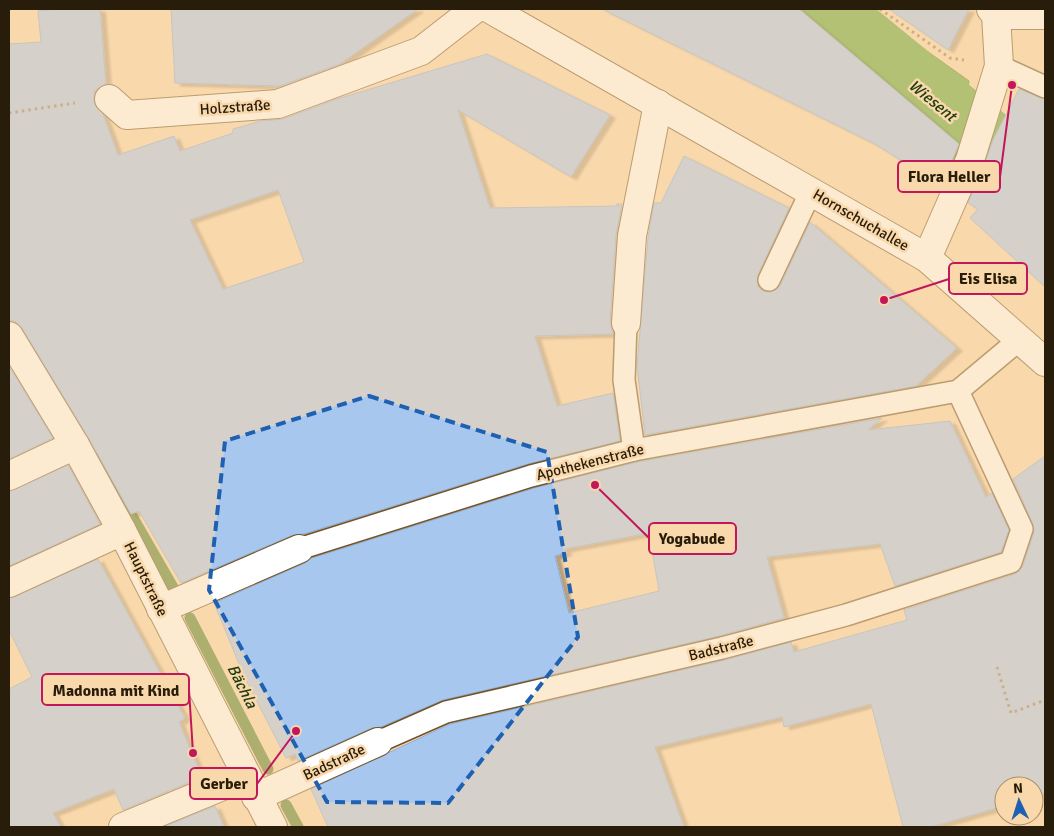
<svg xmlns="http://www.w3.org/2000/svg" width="1054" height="836" font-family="Signika,sans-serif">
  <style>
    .water { fill: #5ea531; stroke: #4e7c25 }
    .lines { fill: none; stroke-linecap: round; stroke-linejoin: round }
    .stream { stroke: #4e7c25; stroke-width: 11 }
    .river { stroke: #5ea531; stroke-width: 70 }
    .building { fill: #a8c7ef; stroke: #8dacd5; fill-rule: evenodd; filter: url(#shadow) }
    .service-casing { stroke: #71542a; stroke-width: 24 }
    .pedestrian-casing { stroke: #71542a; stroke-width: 30 }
    .minor-casing { stroke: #71542a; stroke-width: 30 }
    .path { stroke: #947d5d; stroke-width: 3; stroke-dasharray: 2.5 4; stroke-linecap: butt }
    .service { stroke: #fff; stroke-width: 21 }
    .pedestrian { stroke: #fff; stroke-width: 28 }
    .minor { stroke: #fff; stroke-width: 28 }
    .marked { fill: none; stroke: #1e60b1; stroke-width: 4; stroke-dasharray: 10 6; stroke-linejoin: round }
    .labels { text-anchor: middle; stroke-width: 5; stroke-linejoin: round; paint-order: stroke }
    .street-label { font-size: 15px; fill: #281c0a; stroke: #f9d8ab }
    .water-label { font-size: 16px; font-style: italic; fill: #213d10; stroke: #f9d8ab }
    .leader { fill: none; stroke: #c2185b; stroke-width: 2 }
    .callout-dot { fill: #c2185b; stroke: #f9d8ab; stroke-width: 2 }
    .callout { fill: #f9d8ab; stroke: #c2185b; stroke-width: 2 }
    .callout-label { font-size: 16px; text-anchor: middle; font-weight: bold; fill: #281c0a }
  </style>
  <defs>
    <filter id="shadow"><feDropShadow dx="5.5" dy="3" stdDeviation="1" flood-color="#0004"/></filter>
  </defs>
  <rect width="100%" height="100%" fill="#f9d8ab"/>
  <polygon class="water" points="780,9 868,9 969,81 959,144 821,28"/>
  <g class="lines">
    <g class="stream">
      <polyline points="98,457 174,589"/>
      <polyline points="190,618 268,769"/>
      <polyline points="286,805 298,827"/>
    </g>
    <polyline class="river" points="821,9 1045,192"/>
  </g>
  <g class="building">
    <path d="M61,9H100L106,84L94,91V103L103,114L118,155L174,136L180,151L233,133V129L261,121L283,119L340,98L487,54L610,115L571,177L458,110L490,208L619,206L616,204H622L616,235L610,322L613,334L535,336L557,406L613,393L620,441L528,464L304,534L293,535L181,583L139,511L131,514L88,437L22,328L16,322L9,320V44L41,42L38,11ZM278,190L304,262L223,289L190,220Z"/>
    <polygon points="171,9 418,9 340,64 280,86 175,83"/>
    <polygon points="602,9 799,9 959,144 941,186 875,144"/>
    <polygon points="889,9 969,9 948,50"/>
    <polygon points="1019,89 1045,99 1045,287 970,218 978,209 968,203 984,166 993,140"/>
    <polygon points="684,156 789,208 758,275 758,287 763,291 771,292 780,286 810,222 957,348 916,386 645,435 637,366 648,238 654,203 661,203"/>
    <polygon points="9,366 53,438 9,459"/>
    <path d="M882,418L868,430L950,421L986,497L992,493L1009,530L1001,552L895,586L880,544L767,557L784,618L719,636L443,700L381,727L372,728L298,761L295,754L286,758L244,676L214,603L305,563L312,558L534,488L637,462ZM649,533L659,591L569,613L555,556L566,553L565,549Z"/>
    <polygon points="1045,456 1045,793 1034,797 1034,786 1004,786 1004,806 931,827 903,827 871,704 784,727 782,717 655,747 684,827 328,827 311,789 450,724 725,660 791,642 794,652 907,620 904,610 1015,574 1023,566 1034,532 1033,524 1013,479"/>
    <polygon points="68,465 100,524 9,566 9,491"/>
    <polygon points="98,559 185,718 179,722 202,777 123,810 114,789 53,813 61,827 9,827 9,689 32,677 9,630 9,598"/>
    <polygon points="215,806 224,827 163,827"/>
  </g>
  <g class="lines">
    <defs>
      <g id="service">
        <polyline points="999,66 1045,87"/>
        <polyline points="769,280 811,191"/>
        <polyline points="626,323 624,380 634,450"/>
        <polyline points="299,549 531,476 634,450 958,391 1019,340"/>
        <polyline points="378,742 446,712 722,648 846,615 1011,562 1022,529 958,391"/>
      </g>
      <g id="pedestrian">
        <polyline points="9,336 75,445 122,531 273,827"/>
        <polyline points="9,476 75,445"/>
        <polyline points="9,583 122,531"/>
        <polyline points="161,609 299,549"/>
        <polyline points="256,797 378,742"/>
        <polyline points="123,827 247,776"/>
      </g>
      <g id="minor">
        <polyline points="490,9 927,258 1045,362"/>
        <polyline points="996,15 1045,15"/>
        <polyline points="109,99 127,115 278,104 421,51 475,9"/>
        <polyline points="927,258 970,160 999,66 996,15 991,9"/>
        <polyline points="626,323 632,236 658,104"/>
      </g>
    </defs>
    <use href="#service" class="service-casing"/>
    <use href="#pedestrian" class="pedestrian-casing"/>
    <use href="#minor" class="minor-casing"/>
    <g class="path">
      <polyline points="880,9 950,58 964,60"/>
      <polyline points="9,113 75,103"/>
      <polyline points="997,667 1011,713 1045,700"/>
    </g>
    <use href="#service" class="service"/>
    <use href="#pedestrian" class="pedestrian"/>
    <use href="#minor" class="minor"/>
  </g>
  <path d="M0 0H1054V836H0ZM369,396L547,452L578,637L448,803L327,802L209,590L225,441Z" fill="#f9d8ab" fill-opacity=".55" fill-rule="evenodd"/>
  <path class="marked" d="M369,396L547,452L578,637L448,803L327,802L209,590L225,441Z"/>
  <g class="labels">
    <g class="street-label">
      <text transform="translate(235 107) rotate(-4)" y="5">Holzstraße</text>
      <text transform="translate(861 220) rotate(30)" y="5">Hornschuchallee</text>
      <text transform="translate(590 462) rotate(-14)" y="5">Apothekenstraße</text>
      <text transform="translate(146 579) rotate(64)" y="5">Hauptstraße</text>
      <text transform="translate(721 648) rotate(-14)" y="5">Badstraße</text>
      <text transform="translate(334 762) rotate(-25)" y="5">Badstraße</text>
    </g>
    <g class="water-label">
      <text transform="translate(933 100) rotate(39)" y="6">Wiesent</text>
      <text transform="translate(243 686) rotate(63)" y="6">Bächla</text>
    </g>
  </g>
  <path class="leader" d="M1012 85L1000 177M884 300L949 279M595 485L649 538M193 753L189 690M296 731L257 784"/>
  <g class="callout-dot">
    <circle cx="1012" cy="85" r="5"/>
    <circle cx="884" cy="300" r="5"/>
    <circle cx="595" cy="485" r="5"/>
    <circle cx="193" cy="753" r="5"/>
    <circle cx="296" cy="731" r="5"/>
  </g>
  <g class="callout">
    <rect x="898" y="161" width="102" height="31" rx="5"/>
    <rect x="949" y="263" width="78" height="31" rx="5"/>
    <rect x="649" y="523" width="87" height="31" rx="5"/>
    <rect x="42" y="674" width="147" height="31" rx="5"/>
    <rect x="190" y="768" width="67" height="31" rx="5"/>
  </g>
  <g class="callout-label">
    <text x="949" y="182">Flora Heller</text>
    <text x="988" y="284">Eis Elisa</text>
    <text x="692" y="544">Yogabude</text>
    <text x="116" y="696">Madonna mit Kind</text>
    <text x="224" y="789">Gerber</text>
  </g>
  <rect width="1054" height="836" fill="none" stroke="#281c0a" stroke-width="20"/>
  <g transform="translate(1019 801) rotate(356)"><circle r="24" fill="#f9d8ab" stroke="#a58d6b"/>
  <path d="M0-4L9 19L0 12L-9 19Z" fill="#1e60b1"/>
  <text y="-8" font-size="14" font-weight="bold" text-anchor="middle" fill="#281c0a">N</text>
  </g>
</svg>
